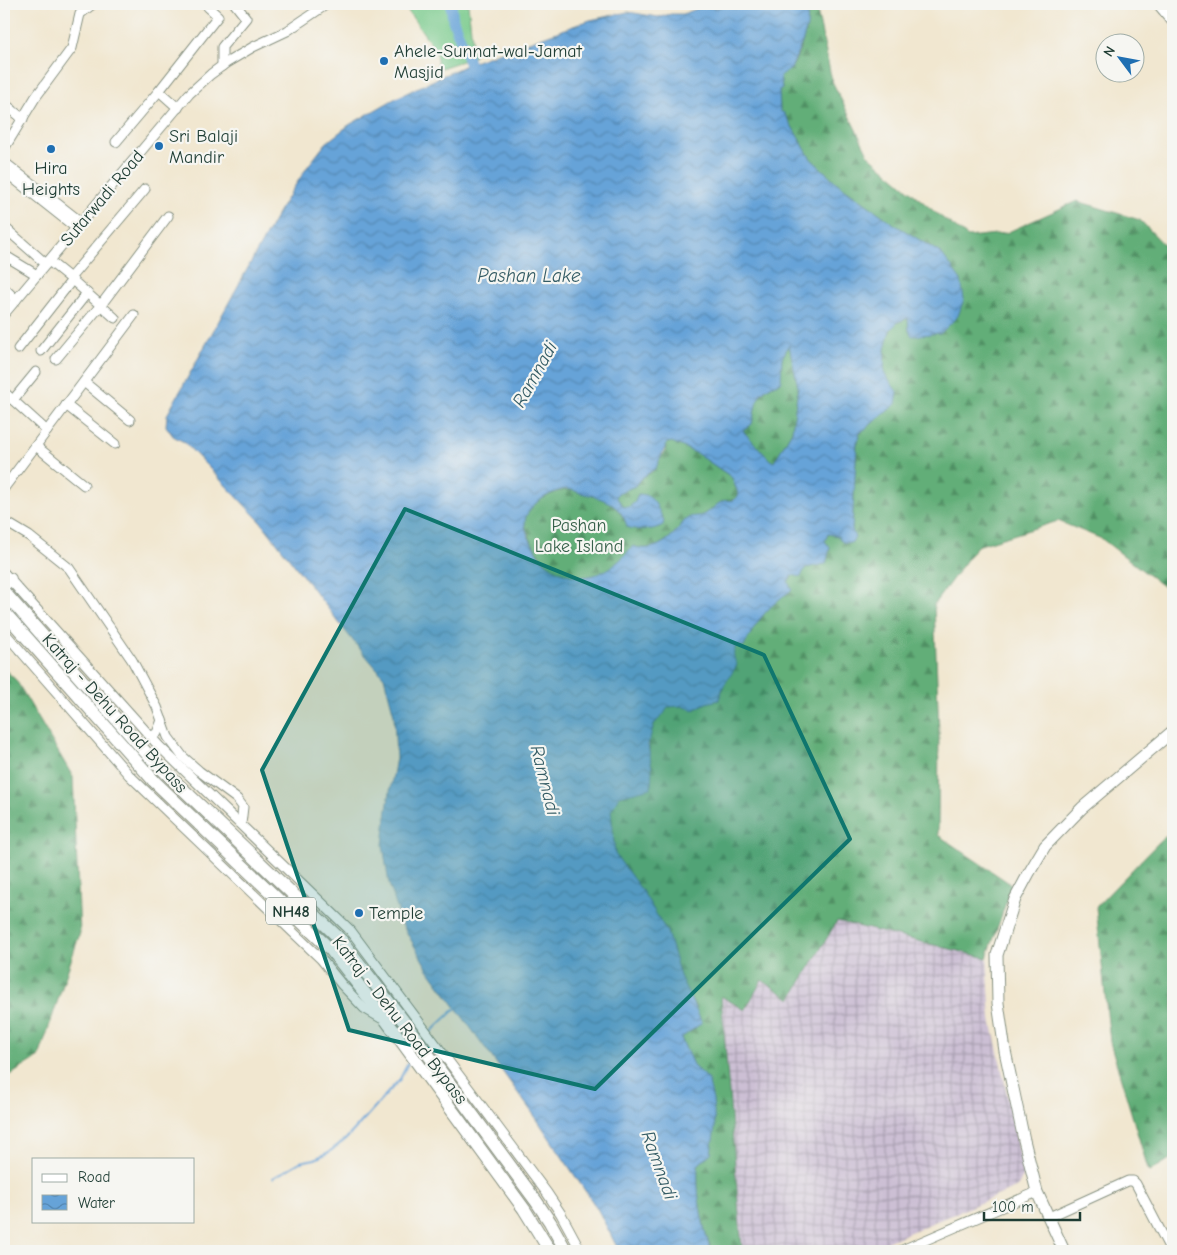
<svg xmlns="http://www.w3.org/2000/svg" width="1177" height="1255" font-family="'Comic Neue',sans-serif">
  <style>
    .industrial { fill: url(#industrial-grid) }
    .green { fill: #79ca8c; stroke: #4c8460 }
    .forest { fill: url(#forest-firs); stroke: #407656 }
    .water { fill: url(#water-waves); stroke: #427086; fill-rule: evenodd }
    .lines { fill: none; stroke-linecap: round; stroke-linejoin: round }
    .stream { stroke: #66a3d8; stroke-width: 2 }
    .river { stroke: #66a3d8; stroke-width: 11 }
    .minor-casing { stroke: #889282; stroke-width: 11 }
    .major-casing { stroke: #889282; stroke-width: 13 }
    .highway-casing { stroke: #889282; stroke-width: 14 }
    .minor { stroke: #fff; stroke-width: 9 }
    .major { stroke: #fff; stroke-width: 11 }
    .highway { stroke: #fff; stroke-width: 12 }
    .highway-bridge-casing { stroke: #889282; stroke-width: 14; stroke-linecap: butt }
    .highway-bridge { stroke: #fff; stroke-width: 12 }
    .marked { fill: #0f766e; fill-opacity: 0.2; stroke: #0f766e; stroke-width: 4; stroke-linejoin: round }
    .poi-dot { fill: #1f6fb2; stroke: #f6f6f2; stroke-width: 2 }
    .labels { text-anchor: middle; stroke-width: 4.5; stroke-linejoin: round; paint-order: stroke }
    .shield { fill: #f6f6f2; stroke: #60746d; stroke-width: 1 }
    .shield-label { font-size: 16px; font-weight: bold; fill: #1f3d34 }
    .poi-label { font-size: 18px; fill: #1f3d34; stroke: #f6f6f2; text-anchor: start }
    .street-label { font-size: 18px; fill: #1f3d34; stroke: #f6f6f2 }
    .park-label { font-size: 18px; fill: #36604a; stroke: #f6f6f2 }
    .water-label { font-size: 19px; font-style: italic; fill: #345c65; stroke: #f6f6f2 }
  </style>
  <defs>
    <pattern id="industrial-grid" width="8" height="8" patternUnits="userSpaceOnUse" patternTransform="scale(1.25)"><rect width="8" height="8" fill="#ccbfd4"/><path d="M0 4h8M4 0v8" fill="none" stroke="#a59cad"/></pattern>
    <pattern id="forest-firs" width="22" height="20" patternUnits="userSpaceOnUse" patternTransform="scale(1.25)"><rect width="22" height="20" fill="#62ae78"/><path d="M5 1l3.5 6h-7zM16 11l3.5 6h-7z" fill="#508f63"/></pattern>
    <pattern id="water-waves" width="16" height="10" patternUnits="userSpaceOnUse" patternTransform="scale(1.25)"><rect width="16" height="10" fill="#66a3d8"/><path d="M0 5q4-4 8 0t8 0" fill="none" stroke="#5386b0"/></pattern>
  </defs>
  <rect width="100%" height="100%" fill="#f6f6f2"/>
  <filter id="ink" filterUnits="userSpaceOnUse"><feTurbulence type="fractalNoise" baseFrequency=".02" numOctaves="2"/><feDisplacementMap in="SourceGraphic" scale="10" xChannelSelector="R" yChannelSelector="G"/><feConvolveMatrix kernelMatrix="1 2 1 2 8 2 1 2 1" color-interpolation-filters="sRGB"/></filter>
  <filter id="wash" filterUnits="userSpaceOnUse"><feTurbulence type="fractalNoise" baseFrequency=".0096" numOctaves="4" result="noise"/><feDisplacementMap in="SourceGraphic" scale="20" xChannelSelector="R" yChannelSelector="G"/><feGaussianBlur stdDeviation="1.12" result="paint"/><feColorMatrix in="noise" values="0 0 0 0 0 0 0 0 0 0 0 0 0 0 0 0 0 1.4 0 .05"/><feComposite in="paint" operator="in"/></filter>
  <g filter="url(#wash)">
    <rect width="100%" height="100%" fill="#f1e7d0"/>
    <polygon class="industrial" points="837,921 987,958 991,1019 1024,1173 1018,1187 865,1251 742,1251 721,996 745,1010 762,980 791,999"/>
    <polygon class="green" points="403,4 468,4 474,57 438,69 436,51"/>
    <g class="forest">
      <path d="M805,4L816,6L832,81L869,156L936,213L968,237L1006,233L1077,201L1140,220L1173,254V594L1102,539L1058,521L977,546L934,604L939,733L938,835L1012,885L987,958L837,921L791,999L762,980L745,1010L721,996L742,1251H711C702,1224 696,1194 698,1165L711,1153L708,1079L694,1067L681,1038L702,1023L680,976L667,932L643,892L615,854L611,811L619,796L652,769C650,754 646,736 656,722C660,717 664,713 668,706H681L694,709L706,703L719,700L734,658L733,650L737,645L744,646C755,622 769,605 791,590L788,582C797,567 809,567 826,563L830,549L825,541L828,534L838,536L851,543L854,538L852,529L857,442L860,433L889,410C886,388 877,338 897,323C900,321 905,320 908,318L909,331L942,254L894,224L837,183L811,159L784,113L780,111L779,90L782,88L780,76C783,73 790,71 792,67C802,50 807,29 808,10L804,6Z"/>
      <path d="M789,344L798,387L797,396L792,431L774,462L770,461L743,431L752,424C757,403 753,398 774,384L782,358Z"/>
      <path d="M672,442L696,453L730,476C735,480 733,486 738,491C737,503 729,498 721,502C714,506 710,512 702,515C697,517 692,516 687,519C683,522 680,527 677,530C666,543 650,553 633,546C624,556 612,571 598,575C566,582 542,567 530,538C529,534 526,529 525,524C523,506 551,492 566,490C570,489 576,491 581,493C603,498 615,501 626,523L650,529L664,520L657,509L635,502L629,508L624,507L616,497L618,493L635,486L640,479L652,472L665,452L667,443Z"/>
      <polygon points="4,669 16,680 73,777 80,933 39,1057 4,1079"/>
      <polygon points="1173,830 1173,1157 1149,1172 1110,1042 1096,907 1158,843"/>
    </g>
    <path class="water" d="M773,4H805L804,7L808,10L807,27L803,40L791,69L780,76L782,88L779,90L780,111L784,113L811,159L837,183L894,224L942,254L961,280L964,299L958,316L941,333L912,336L909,331L908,318L898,322L890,330L885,349L884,373L898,393L896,404L860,433L857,442L852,529L855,538L851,543L842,542L838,536L828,534L825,541L830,548L826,564L805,568L801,577L792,575L788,582L792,590C768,606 756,621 744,647L737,645C732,652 733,657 737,665L723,687L719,700L706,703L694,710L681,706L668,707L664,714L654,724L648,745L652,769L651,788L619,796L611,811L615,854L643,892L667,932L680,976L702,1023L681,1038L694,1067L708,1079L713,1100L715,1128L711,1153L698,1165C696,1194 702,1224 711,1251H619L598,1210L534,1115L427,968L403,926L389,884L383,845L387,808L396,758L394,715L384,677L354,642L261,522L184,442L173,436L166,426L167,415L283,204L308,166L326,143L349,125L396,98L468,64L590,20L628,12L658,17L671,14H683L699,8ZM789,345L798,387L797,396L792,431L774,462L770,460L743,431L752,424C757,402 755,390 781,382L782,358ZM672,442L696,453L730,476L733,479C733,485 740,491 737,497C733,503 728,499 723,501C716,504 710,512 703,515C698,517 693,515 688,518C683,521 681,526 677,530C667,543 650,553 633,546C618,564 600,580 574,576C560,574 541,563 535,549C531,542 525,531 525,524C524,506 551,491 566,489C571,489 577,492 581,493C602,498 622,504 627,527C638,531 653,531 663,525L664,520C657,509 655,494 638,494L635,502L629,507H624L616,497L618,493L635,486L640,479L656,468L667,443Z"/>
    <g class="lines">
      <g class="stream">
        <polyline points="430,1033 456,1008"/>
        <polyline points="273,1178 300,1162 315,1159 329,1152 346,1139 400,1079 409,1061"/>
      </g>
      <polyline class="river" points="451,4 453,20 475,78"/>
    </g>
  </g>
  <g filter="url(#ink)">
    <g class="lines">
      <defs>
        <g id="minor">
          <polyline points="222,66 222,47 246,18 235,4"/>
          <polyline points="159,91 178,108"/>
          <polyline points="4,103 23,119"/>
          <polyline points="116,142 159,91 218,16 208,7 211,4"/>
          <polyline points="4,149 35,98 72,48 80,14 93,4"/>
          <polyline points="4,162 81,222"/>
          <polyline points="4,171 76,228"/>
          <polyline points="4,227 46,264"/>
          <polyline points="4,255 37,275"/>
          <polyline points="49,261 70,278 145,189"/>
          <polyline points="70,278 115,318"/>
          <polyline points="4,288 16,300"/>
          <polyline points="4,314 189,94 211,74 226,63 253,47 287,31 327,4"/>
          <polyline points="18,349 72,280"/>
          <polyline points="41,351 87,293"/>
          <polyline points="56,359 101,305 168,216"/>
          <polyline points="84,382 130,420"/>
          <polyline points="4,392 47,431"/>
          <polyline points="13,400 36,372"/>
          <polyline points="66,405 115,444"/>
          <polyline points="36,446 84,485"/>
          <polyline points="4,488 134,315"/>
          <polyline points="4,521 29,536 69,568 132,660 157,707 168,737 183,757 199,771 237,799 243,807 241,824"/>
          <polyline points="4,573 159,746 351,931 547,1193 561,1214 581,1251"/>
          <polyline points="4,632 129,775 321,959 342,985 364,1008 381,1018"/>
          <polyline points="151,737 157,733 162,720"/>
          <polyline points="1049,1217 1128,1181 1133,1181 1136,1184 1171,1251"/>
          <polyline points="900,1251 1037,1192"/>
        </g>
        <g id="major">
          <polyline points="1159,4 1173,21"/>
          <polyline points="1064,1251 1037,1192 1024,1140 1005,1051 998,1003 997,955 1015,899 1029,873 1045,846 1082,808 1173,731"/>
        </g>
        <g id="highway">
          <polyline points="4,585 10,579"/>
          <polyline points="4,592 149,756 163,770"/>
          <polyline points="4,612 154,781"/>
          <polyline points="209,814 341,940 405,1023 536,1201 550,1222 566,1251"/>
          <polyline points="199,824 331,950 386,1020 524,1209 550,1251"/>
        </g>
      </defs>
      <use href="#minor" class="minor-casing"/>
      <use href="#major" class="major-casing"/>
      <use href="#highway" class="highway-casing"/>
      <use href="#minor" class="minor"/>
      <use href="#major" class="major"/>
      <use href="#highway" class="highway"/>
      <defs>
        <g id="highway-bridge">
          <polyline points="163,770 209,814"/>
          <polyline points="154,781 199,824"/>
        </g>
      </defs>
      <use href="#highway-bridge" class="highway-bridge-casing"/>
      <use href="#highway-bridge" class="highway-bridge"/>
    </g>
  </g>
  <path class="marked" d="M405,509L764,655L850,839L595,1089L349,1030L262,770Z"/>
  <g class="poi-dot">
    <circle cx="384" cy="61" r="5"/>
    <circle cx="159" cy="146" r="5"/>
    <circle cx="51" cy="149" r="5"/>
    <circle cx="359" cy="913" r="5"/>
  </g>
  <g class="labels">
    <rect class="shield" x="266" y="897.5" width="50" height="27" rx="4"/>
    <g class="shield-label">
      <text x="291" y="917">NH48</text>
    </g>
    <g class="poi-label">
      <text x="394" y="57">Ahele-Sunnat-wal-Jamat<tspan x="394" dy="21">Masjid</tspan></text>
      <text x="169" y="142">Sri Balaji<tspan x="169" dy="21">Mandir</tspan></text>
      <text x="51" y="174" text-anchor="middle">Hira<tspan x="51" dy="21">Heights</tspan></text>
      <text x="369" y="919">Temple</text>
    </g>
    <g class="street-label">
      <text transform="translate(102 198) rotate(-50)" y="6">Sutarwadi Road</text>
      <text transform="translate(115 713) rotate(48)" y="6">Katraj - Dehu Road Bypass</text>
      <text transform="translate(400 1020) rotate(52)" y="6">Katraj - Dehu Road Bypass</text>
    </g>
    <g class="park-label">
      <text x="579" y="531">Pashan<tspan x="579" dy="21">Lake Island</tspan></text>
    </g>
    <g class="water-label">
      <text x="529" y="282">Pashan Lake</text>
      <text transform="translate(534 374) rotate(-61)" y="7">Ramnadi</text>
      <text transform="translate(546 780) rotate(76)" y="7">Ramnadi</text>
      <text transform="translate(660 1165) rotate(70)" y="7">Ramnadi</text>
    </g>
  </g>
  <rect width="1177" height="1255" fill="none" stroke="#f6f6f2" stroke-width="20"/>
  <rect x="32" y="1158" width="162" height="65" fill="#f6f6f2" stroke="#a0aca6"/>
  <rect x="42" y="1174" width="25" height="8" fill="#ffffff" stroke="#a0aca6"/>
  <text x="78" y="1182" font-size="15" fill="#1f3d34">Road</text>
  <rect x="42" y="1195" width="25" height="15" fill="url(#water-waves)" stroke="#a0aca6"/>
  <text x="78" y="1208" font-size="15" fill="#1f3d34">Water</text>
  <g transform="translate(1120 58) rotate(302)"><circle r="24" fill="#f6f6f2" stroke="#a0aca6"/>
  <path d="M0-4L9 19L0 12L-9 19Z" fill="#1f6fb2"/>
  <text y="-8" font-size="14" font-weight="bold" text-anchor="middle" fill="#1f3d34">N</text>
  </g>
  <path d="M984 1212v8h96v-8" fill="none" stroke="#1f3d34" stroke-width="2.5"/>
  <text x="992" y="1212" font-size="15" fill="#1f3d34" stroke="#f6f6f2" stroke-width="4" paint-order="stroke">100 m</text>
</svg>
